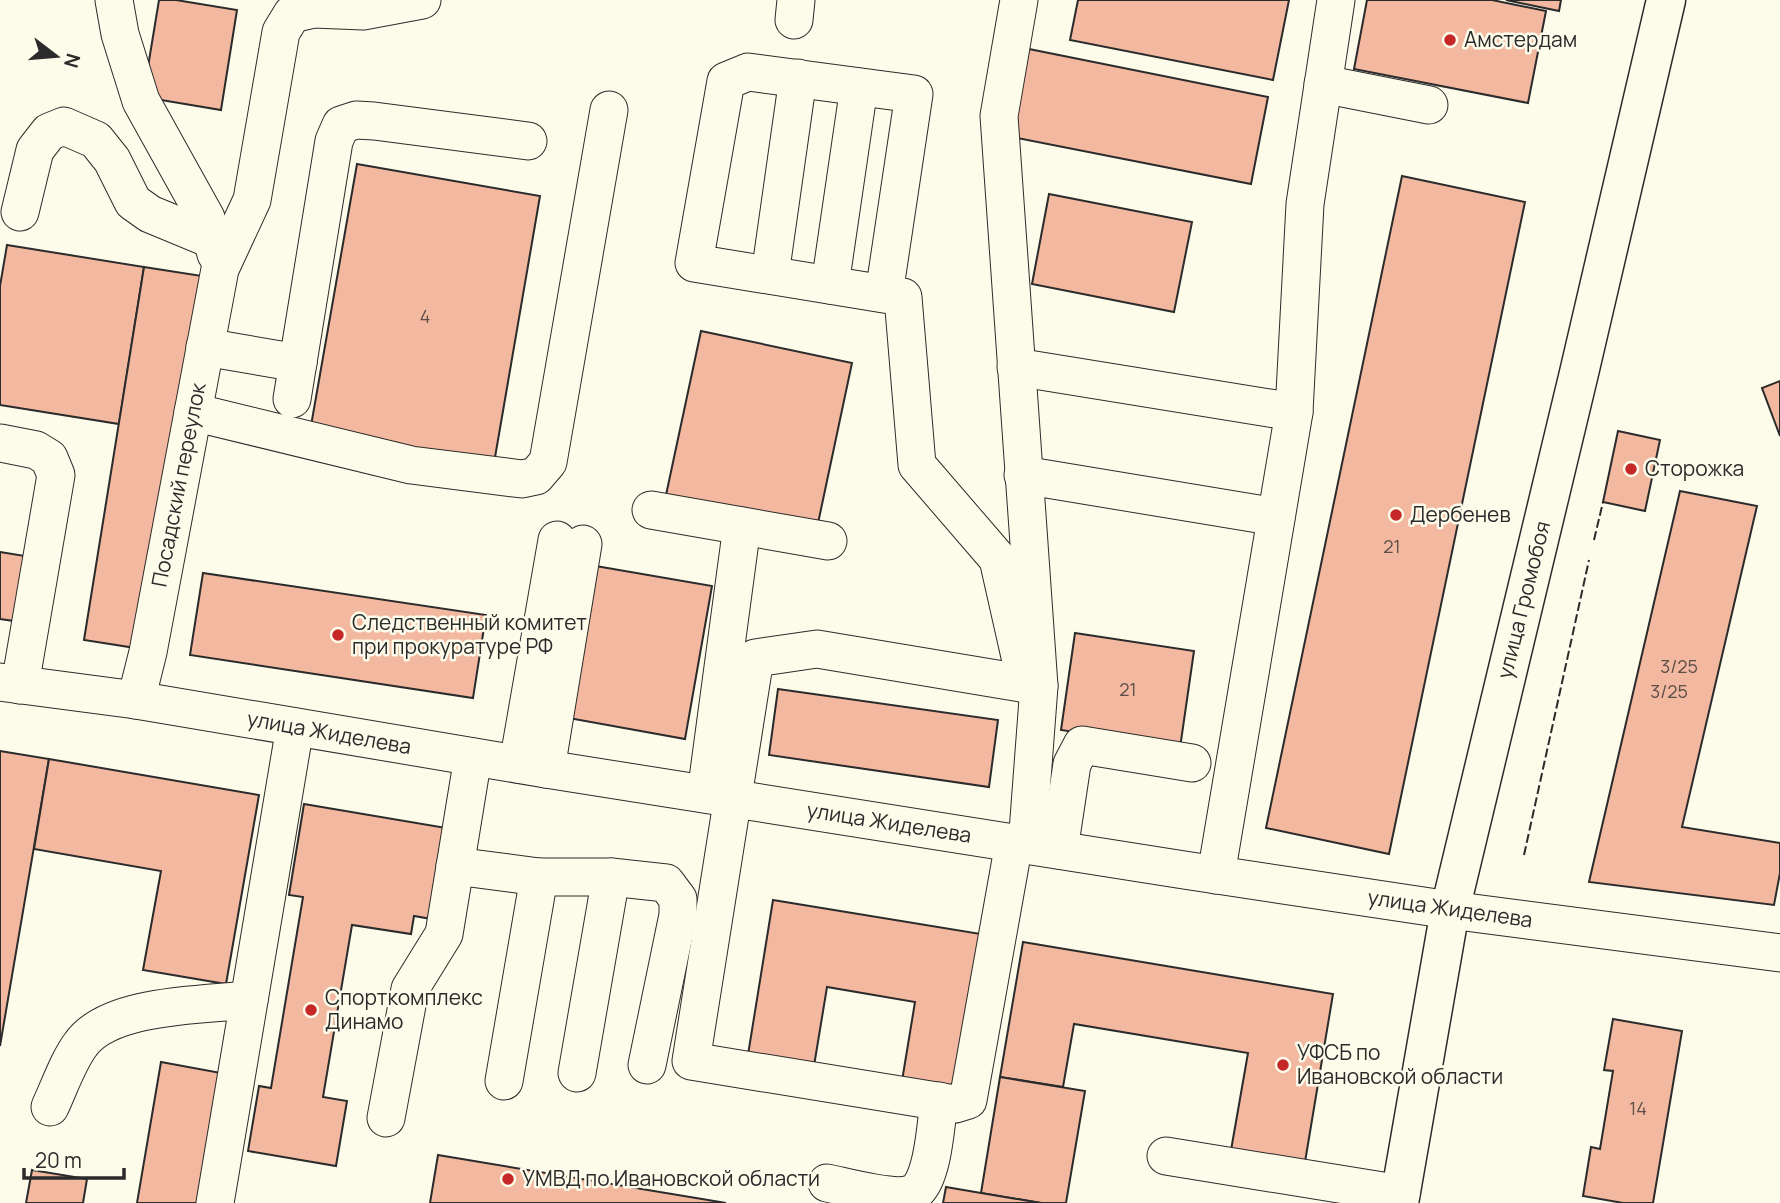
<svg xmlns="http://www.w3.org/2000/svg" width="1780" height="1203" font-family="Manrope,sans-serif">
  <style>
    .building { fill: #f2b8a0; stroke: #2b2b2b; stroke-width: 2 }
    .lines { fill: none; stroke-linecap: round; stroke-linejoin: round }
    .minor-casing { stroke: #2b2b2b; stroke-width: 39 }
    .major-casing { stroke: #2b2b2b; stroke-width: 41 }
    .minor { stroke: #fdfbea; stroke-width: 37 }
    .major { stroke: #fdfbea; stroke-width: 38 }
    .fence { stroke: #2b2b2b; stroke-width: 2; stroke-dasharray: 9 3.5; stroke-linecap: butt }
    .poi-dot { fill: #c62828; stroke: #fdfbea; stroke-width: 2.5 }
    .labels { text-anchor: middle; stroke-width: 5; stroke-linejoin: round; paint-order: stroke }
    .number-label { font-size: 18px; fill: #5d4e48 }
    .poi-label { font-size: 21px; fill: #2b2b2b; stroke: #fdfbea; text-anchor: start }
    .street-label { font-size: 21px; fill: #2b2b2b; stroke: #fdfbea }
  </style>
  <rect width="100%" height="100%" fill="#fdfbea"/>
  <g class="building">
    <polygon points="159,0 176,0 237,10 221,110 143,97"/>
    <polygon points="1078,0 1289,0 1273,80 1070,40"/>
    <polygon points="1367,0 1492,0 1546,11 1528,103 1354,69"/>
    <polygon points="1506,0 1561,0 1559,11"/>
    <polygon points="1029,49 1268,97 1251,184 1012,137"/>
    <polygon points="357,164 540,196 493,469 309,437"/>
    <polygon points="1402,176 1525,202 1389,854 1266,828"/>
    <polygon points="1049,194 1192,222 1174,312 1032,284"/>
    <polygon points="7,245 144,267 119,424 0,405 0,286"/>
    <polygon points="144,267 202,276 142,649 84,640"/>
    <polygon points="701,331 852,363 817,528 666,495"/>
    <polygon points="1780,381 1780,436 1762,388"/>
    <polygon points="1618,431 1660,440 1645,511 1603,502"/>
    <polygon points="1680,491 1757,506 1682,827 1780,843 1780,873 1774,905 1589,882"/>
    <polygon points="0,552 25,556 14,621 0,619"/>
    <polygon points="590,565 712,586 685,739 563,717"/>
    <polygon points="203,573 486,615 473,698 190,655"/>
    <polygon points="1075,633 1194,651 1180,748 1061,730"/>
    <polygon points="778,689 998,720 989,787 769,755"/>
    <polygon points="0,751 49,759 0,1046"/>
    <polygon points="49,759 259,795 226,984 143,970 161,871 34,849"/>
    <polygon points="304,804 458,830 443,921 414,916 411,934 352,925 323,1097 347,1101 336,1166 248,1151 259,1086 271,1088 303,897 289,895"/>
    <polygon points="773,900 993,936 966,1097 901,1087 915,1002 827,987 813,1072 747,1061"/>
    <polygon points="1023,942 1333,994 1304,1168 1230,1156 1248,1053 1074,1024 1063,1087 1000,1077"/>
    <polygon points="1613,1019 1682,1031 1653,1203 1623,1203 1583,1196 1591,1147 1600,1149 1613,1071 1604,1070"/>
    <polygon points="161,1062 221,1073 199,1203 137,1203"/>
    <polygon points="1000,1077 1085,1091 1066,1203 1041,1203 981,1193"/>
    <polygon points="438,1155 726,1203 430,1203"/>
    <polygon points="32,1170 87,1179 83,1203 26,1203"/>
    <polygon points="946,1187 981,1193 1041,1203 943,1203"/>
  </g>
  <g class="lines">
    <defs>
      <g id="minor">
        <polyline points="114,0 120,34 141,101 206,218 216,254"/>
        <polyline points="1019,0 999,116 1039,686 1027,845"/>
        <polyline points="794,20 796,0"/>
        <polyline points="1323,84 1429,105"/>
        <polyline points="20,212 35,150 49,132 64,126 96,140 112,160 133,202 150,214 213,240"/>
        <polyline points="770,275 798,78"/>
        <polyline points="830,285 859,87"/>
        <polyline points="884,294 914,94 748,72 726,81 694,263 884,294 903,297 917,465 998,559 1021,661 1039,686 817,649 755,658 691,1061 955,1104 968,1100 1014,843"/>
        <polyline points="205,347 298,363"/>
        <polyline points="1016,367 1294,412"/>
        <polyline points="292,399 334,141 341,125 356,120 374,121 528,141"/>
        <polyline points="193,412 411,465 522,479 536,476 548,462 609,110"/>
        <polyline points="0,443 36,450 49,458 56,475 20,685"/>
        <polyline points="1023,475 1276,517"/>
        <polyline points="651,510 828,541"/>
        <polyline points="0,682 136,700 546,769 1184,870 1450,910 1780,953"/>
        <polyline points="136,700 148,652 220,269 252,200 281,32 292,14 314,9 363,11 422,0"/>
        <polyline points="518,764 557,540"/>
        <polyline points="546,769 583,544"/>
        <polyline points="706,794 742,526"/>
        <polyline points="1059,850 1072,764 1082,745 1192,763"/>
        <polyline points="455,866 539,877 611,877 666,883 678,899 678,915 647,1065"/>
        <polyline points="1216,875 1294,412 1305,204 1336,0"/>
        <polyline points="577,1073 611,877"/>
        <polyline points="504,1081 539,877"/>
        <path d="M50,1107C59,1088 68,1061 81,1044C110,1004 203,1005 249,1000"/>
        <polyline points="386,1118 410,989 444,934 473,757"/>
        <polyline points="1166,1156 1401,1194"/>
        <path d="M827,1183C847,1187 896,1201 913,1193C933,1184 936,1122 939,1101"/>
        <polyline points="215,1203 295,727"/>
      </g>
      <polyline id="major" points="1399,1203 1450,910 1579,373 1666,0"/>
    </defs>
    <use href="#minor" class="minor-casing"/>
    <use href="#major" class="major-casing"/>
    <use href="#minor" class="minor"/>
    <use href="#major" class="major"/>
    <g class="fence">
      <polyline points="1594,540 1603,502"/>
      <polyline points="1524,855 1589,560"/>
    </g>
  </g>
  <g class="poi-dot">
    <circle cx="1450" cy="40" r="7"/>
    <circle cx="1631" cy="469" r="7"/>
    <circle cx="1396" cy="515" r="7"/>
    <circle cx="338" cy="635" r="7"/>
    <circle cx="311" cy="1010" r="7"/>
    <circle cx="1283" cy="1065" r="7"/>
    <circle cx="508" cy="1179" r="7"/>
  </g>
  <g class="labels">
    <g class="number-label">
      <text x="425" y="323">4</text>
      <text x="1392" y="553">21</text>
      <text x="1679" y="673">3/25</text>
      <text x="1128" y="696">21</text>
      <text x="1669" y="698">3/25</text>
      <text x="1638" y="1115">14</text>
    </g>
    <g class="poi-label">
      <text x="1464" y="47">Амстердам</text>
      <text x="1645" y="476">Сторожка</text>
      <text x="1410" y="522">Дербенев</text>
      <text x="352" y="630">Следственный комитет<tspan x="352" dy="24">при прокуратуре РФ</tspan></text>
      <text x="325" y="1005">Спорткомплекс<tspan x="325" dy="24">Динамо</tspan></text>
      <text x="1297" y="1060">УФСБ по<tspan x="1297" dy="24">Ивановской области</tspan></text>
      <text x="522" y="1186">УМВД по Ивановской области</text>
    </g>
    <g class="street-label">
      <text transform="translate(179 485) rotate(-79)" y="7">Посадский переулок</text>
      <text transform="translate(1524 600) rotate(-76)" y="7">улица Громобоя</text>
      <text transform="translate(329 733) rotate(10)" y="7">улица Жиделева</text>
      <text transform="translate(889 823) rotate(9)" y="7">улица Жиделева</text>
      <text transform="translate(1450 909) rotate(8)" y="7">улица Жиделева</text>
    </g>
  </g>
  <g transform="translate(56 56) rotate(106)" stroke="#fdfbea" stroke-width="5" paint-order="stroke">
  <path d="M0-5L12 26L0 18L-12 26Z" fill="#2b2b2b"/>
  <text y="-10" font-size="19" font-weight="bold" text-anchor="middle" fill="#2b2b2b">N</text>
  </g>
  <path d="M24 1168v10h100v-10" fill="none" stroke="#2b2b2b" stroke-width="3.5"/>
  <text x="35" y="1168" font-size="21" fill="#2b2b2b" stroke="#fdfbea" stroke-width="5" paint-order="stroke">20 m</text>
</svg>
